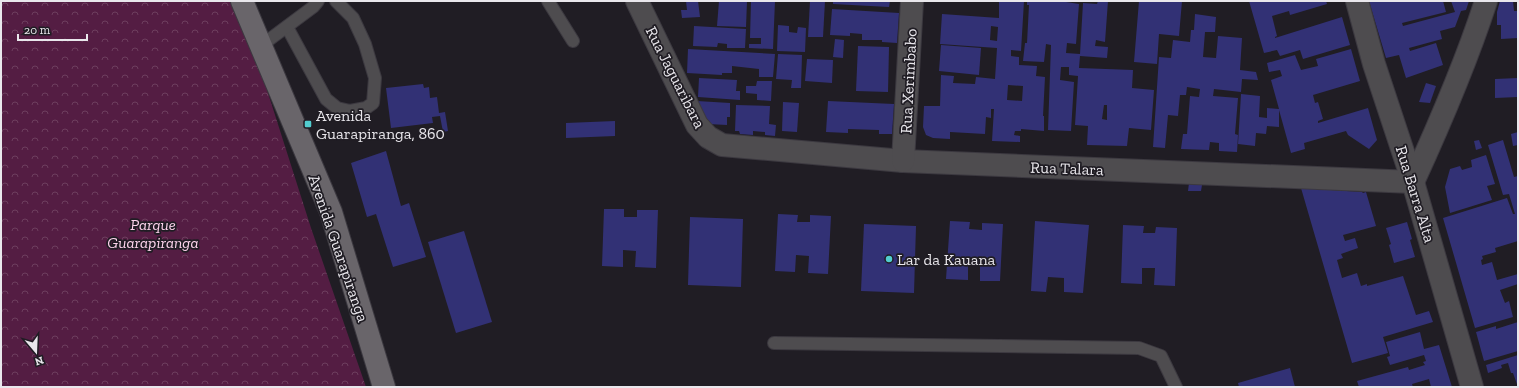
<svg xmlns="http://www.w3.org/2000/svg" width="1519" height="388" font-family="'Zilla Slab',serif">
  <style>
    .park { fill: url(#park-crowns) }
    .building { fill: #323175; fill-rule: evenodd }
    .lines { fill: none; stroke-linecap: round; stroke-linejoin: round }
    .service-casing { stroke: #3c3940; stroke-width: 14 }
    .minor-casing { stroke: #3c3940; stroke-width: 24 }
    .secondary-casing { stroke: #3c3940; stroke-width: 24 }
    .service { stroke: #4e4c4f; stroke-width: 12 }
    .minor { stroke: #4e4c4f; stroke-width: 22 }
    .secondary { stroke: #69656a; stroke-width: 22 }
    .poi-dot { fill: #52cdcf; stroke: #201d24; stroke-width: 1.5 }
    .labels { text-anchor: middle; stroke-width: 3.5; stroke-linejoin: round; paint-order: stroke }
    .street-label { font-size: 16px; fill: #e9e7ec; stroke: #201d24 }
    .poi-label { font-size: 16px; fill: #e9e7ec; stroke: #201d24; text-anchor: start }
    .park-label { font-size: 16px; font-style: italic; fill: #fdd3ec; stroke: #201d24 }
  </style>
  <defs>
    <pattern id="park-crowns" width="20" height="18" patternUnits="userSpaceOnUse"><rect width="20" height="18" fill="#541d43"/><path d="M2 6a3 3 0 1 1 6 0M12 15a3 3 0 1 1 6 0" fill="none" stroke="#6d3e5e"/></pattern>
  </defs>
  <rect width="100%" height="100%" fill="#201d24"/>
  <polygon class="park" points="1,1 234,1 254,49 311,228 366,387 1,387"/>
  <g class="building">
    <polygon points="686,1 698,1 700,17 682,18 681,10 687,10"/>
    <polygon points="719,1 747,1 746,27 717,26"/>
    <polygon points="751,1 775,1 773,49 749,48 749,44 761,44 761,38 750,38"/>
    <polygon points="810,1 825,1 823,37 808,37"/>
    <polygon points="833,1 890,1 889,7 833,4"/>
    <path d="M999,1H1024L1021,51L1011,50V56L1019,57V65L1037,66L1036,76L1045,77L1043,116H1044V131L1021,129V131H1015L1014,135L1020,136V142L992,141L994,109H991V118L986,117L985,134L950,132V139L933,138L926,135L923,127L924,106H940L941,75L954,76L953,83L975,84L976,77L995,79L997,48L940,44L942,14L999,18ZM991,26L998,27L997,41L990,40ZM1008,85L1023,86L1022,101L1007,100Z"/>
    <path d="M1027,1H1066V2L1079,4L1076,44L1067,43L1066,53L1080,54L1083,3L1097,4L1098,1H1108L1105,42L1096,40L1095,46L1108,47L1107,58L1080,56L1079,68L1133,70L1132,88L1154,90L1151,130L1129,128L1127,146L1087,145L1088,126L1075,125L1078,76L1069,75V67H1061L1060,80L1074,82L1071,131L1048,130L1051,45L1046,44L1044,62L1023,61L1025,43H1027L1029,5H1027ZM1104,105H1107V120L1102,119Z"/>
    <polygon points="1139,1 1182,1 1179,36 1159,34 1157,64 1134,62"/>
    <polygon points="1249,1 1326,1 1327,4 1290,15 1289,11 1272,16 1277,36 1275,37 1275,38 1342,17 1350,45 1303,59 1300,50 1280,56 1277,50 1264,53"/>
    <polygon points="1369,1 1443,1 1446,12 1402,23 1403,26 1455,12 1451,1 1469,1 1466,10 1461,11 1455,27 1440,31 1442,39 1409,48 1410,51 1436,43 1443,65 1406,78 1399,55 1386,58"/>
    <polygon points="1500,1 1513,1 1514,11 1518,11 1518,38 1501,39 1501,25 1497,25 1497,12"/>
    <polygon points="832,9 899,13 897,43 882,42 882,40 862,40 862,34 850,33 850,36 830,35"/>
    <polygon points="1195,14 1216,17 1215,32 1205,32 1203,57 1216,58 1218,36 1242,38 1240,70 1256,72 1258,80 1242,79 1241,92 1214,89 1213,96 1238,98 1235,134 1238,135 1237,152 1219,151 1219,143 1210,142 1209,150 1181,149 1183,134 1187,134 1190,96 1199,97 1200,89 1187,87 1186,95 1180,95 1178,116 1168,115 1165,148 1153,147 1159,57 1171,58 1173,40 1190,42 1191,30 1194,30"/>
    <polygon points="778,25 789,26 789,32 797,33 798,27 806,28 805,52 777,51"/>
    <polygon points="694,26 746,29 745,48 727,48 727,44 718,43 717,47 693,46"/>
    <polygon points="835,39 844,40 843,58 833,57"/>
    <polygon points="941,45 981,48 979,75 939,71"/>
    <polygon points="858,46 889,47 888,92 856,91"/>
    <polygon points="688,49 775,54 773,77 759,77 759,69 732,66 732,73 722,73 722,75 687,73"/>
    <polygon points="1351,49 1360,81 1313,95 1315,103 1318,102 1323,119 1318,121 1318,123 1368,108 1377,140 1369,149 1348,135 1346,131 1304,143 1305,149 1291,153 1279,110 1279,127 1267,126 1266,134 1256,133 1255,146 1238,144 1241,94 1260,96 1259,117 1267,118 1267,108 1279,109 1271,80 1282,76 1280,70 1269,72 1267,63 1295,55 1301,70 1318,66 1316,59"/>
    <polygon points="778,54 802,55 801,88 791,88 792,80 776,79"/>
    <polygon points="807,59 833,60 832,83 805,81"/>
    <polygon points="699,78 737,80 736,91 740,91 740,100 698,97"/>
    <polygon points="1518,78 1518,97 1495,98 1495,79"/>
    <polygon points="757,81 772,81 771,101 757,100 757,94 746,93 746,86 756,86"/>
    <polygon points="1426,83 1436,86 1430,103 1419,102"/>
    <polygon points="423,84 424,88 429,87 430,98 437,97 439,113 445,112 448,131 443,132 440,116 432,117 433,123 391,128 386,88"/>
    <polygon points="697,101 730,103 730,117 727,117 727,125 708,124"/>
    <polygon points="828,101 894,104 892,134 879,134 879,130 848,129 848,133 826,132"/>
    <polygon points="783,102 799,103 797,132 782,131"/>
    <polygon points="736,105 770,106 769,124 776,125 775,136 765,135 765,132 753,131 753,135 740,134 739,131 735,131"/>
    <polygon points="615,121 615,136 566,138 566,123"/>
    <polygon points="1518,132 1518,145 1513,146 1511,134"/>
    <polygon points="1479,140 1482,148 1476,150 1474,141"/>
    <polygon points="1503,140 1514,177 1518,176 1518,241 1495,248 1496,252 1482,256 1483,259 1481,260 1482,265 1492,262 1497,280 1518,274 1518,284 1500,290 1505,303 1509,301 1513,317 1475,328 1443,218 1507,198 1513,214 1515,214 1509,194 1503,195 1488,145"/>
    <polygon points="386,151 401,206 409,203 426,257 393,267 376,214 367,217 351,163"/>
    <polygon points="1486,155 1495,184 1487,186 1492,200 1450,213 1445,187 1450,169 1460,166 1462,170 1472,167 1471,160"/>
    <polygon points="1189,183 1202,185 1201,191 1188,191"/>
    <polygon points="1301,188 1362,192 1363,193 1366,192 1376,226 1343,235 1345,241 1355,238 1358,248 1341,254 1343,258 1337,260 1342,278 1357,273 1361,286 1367,284 1367,286 1403,276 1416,315 1429,311 1433,322 1383,337 1388,353 1352,363"/>
    <polygon points="604,209 624,209 624,217 637,217 637,210 658,210 656,268 635,267 636,251 623,250 623,267 602,266"/>
    <polygon points="778,214 798,215 797,222 810,222 810,215 831,216 828,274 808,273 809,256 796,255 795,272 775,271"/>
    <polygon points="690,217 743,219 741,287 688,285"/>
    <polygon points="950,221 970,222 969,229 982,230 982,223 1003,224 1000,281 980,281 980,264 968,263 968,280 946,279"/>
    <polygon points="1035,221 1089,225 1083,293 1064,292 1064,278 1048,277 1046,292 1031,291"/>
    <polygon points="1407,222 1412,239 1410,240 1415,257 1394,263 1389,245 1391,244 1386,228"/>
    <polygon points="864,224 916,226 914,293 861,291"/>
    <polygon points="1123,225 1144,226 1143,233 1155,233 1156,227 1177,228 1175,286 1154,285 1155,268 1142,268 1142,284 1121,283"/>
    <polygon points="464,231 492,322 456,333 428,242"/>
    <polygon points="1518,322 1518,351 1484,361 1476,332 1496,326 1496,329"/>
    <polygon points="1420,332 1424,349 1439,345 1452,387 1431,387 1429,379 1412,384 1413,387 1359,387 1357,381 1408,367 1409,370 1425,365 1423,362 1426,361 1424,355 1390,365 1387,357 1390,356 1386,342"/>
    <polygon points="1518,355 1518,387 1513,373 1511,373 1508,363 1501,365 1502,368 1488,373 1486,365"/>
    <polygon points="1290,368 1295,387 1239,387 1238,383"/>
  </g>
  <g class="lines">
    <defs>
      <g id="service">
        <polyline points="548,1 573,41"/>
        <polyline points="287,27 326,99 337,108 350,111 366,108 373,103 375,78 365,44 353,18 336,1"/>
        <polyline points="262,45 313,7 318,1"/>
        <polyline points="774,343 1139,348 1161,356 1176,387"/>
      </g>
      <g id="minor">
        <polyline points="637,1 697,125 708,137 722,145 903,161 1413,182"/>
        <polyline points="1357,1 1374,64 1413,182 1472,387"/>
        <polyline points="903,161 912,1"/>
        <path d="M1413,182C1440,123 1466,63 1486,1"/>
      </g>
      <polyline id="secondary" points="242,1 331,212 384,387"/>
    </defs>
    <use href="#service" class="service-casing"/>
    <use href="#minor" class="minor-casing"/>
    <use href="#secondary" class="secondary-casing"/>
    <use href="#service" class="service"/>
    <use href="#minor" class="minor"/>
    <use href="#secondary" class="secondary"/>
  </g>
  <g class="poi-dot">
    <rect x="304" y="120" width="8" height="8" rx="2"/>
    <circle cx="889" cy="259" r="4"/>
  </g>
  <g class="labels">
    <g class="street-label">
      <text transform="translate(676 77) rotate(63)" y="6">Rua Jaguaribara</text>
      <text transform="translate(908 81) rotate(-87)" y="6">Rua Xerimbabo</text>
      <text transform="translate(1067 168) rotate(2)" y="6">Rua Talara</text>
      <text transform="translate(1416 194) rotate(73)" y="6">Rua Barra Alta</text>
      <text transform="translate(339 248) rotate(71)" y="6">Avenida Guarapiranga</text>
    </g>
    <g class="poi-label">
      <text x="316" y="121">Avenida<tspan x="316" dy="18">Guarapiranga, 860</tspan></text>
      <text x="897" y="265">Lar da Kauana</text>
    </g>
    <g class="park-label">
      <text x="153" y="230">Parque<tspan x="153" dy="18">Guarapiranga</tspan></text>
    </g>
  </g>
  <rect width="1519" height="388" fill="none" stroke="#e9e7ec" stroke-width="4"/>
  <g transform="translate(36 352) rotate(161)" stroke="#201d24" stroke-width="3" paint-order="stroke">
  <path d="M0-3L7 15L0 10L-7 15Z" fill="#e9e7ec"/>
  <text y="-6" font-size="11" font-weight="bold" text-anchor="middle" fill="#e9e7ec">N</text>
  </g>
  <path d="M18 34v6h69v-6" fill="none" stroke="#e9e7ec" stroke-width="2"/>
  <text x="24" y="34" font-size="12" fill="#e9e7ec" stroke="#201d24" stroke-width="3" paint-order="stroke">20 m</text>
</svg>
